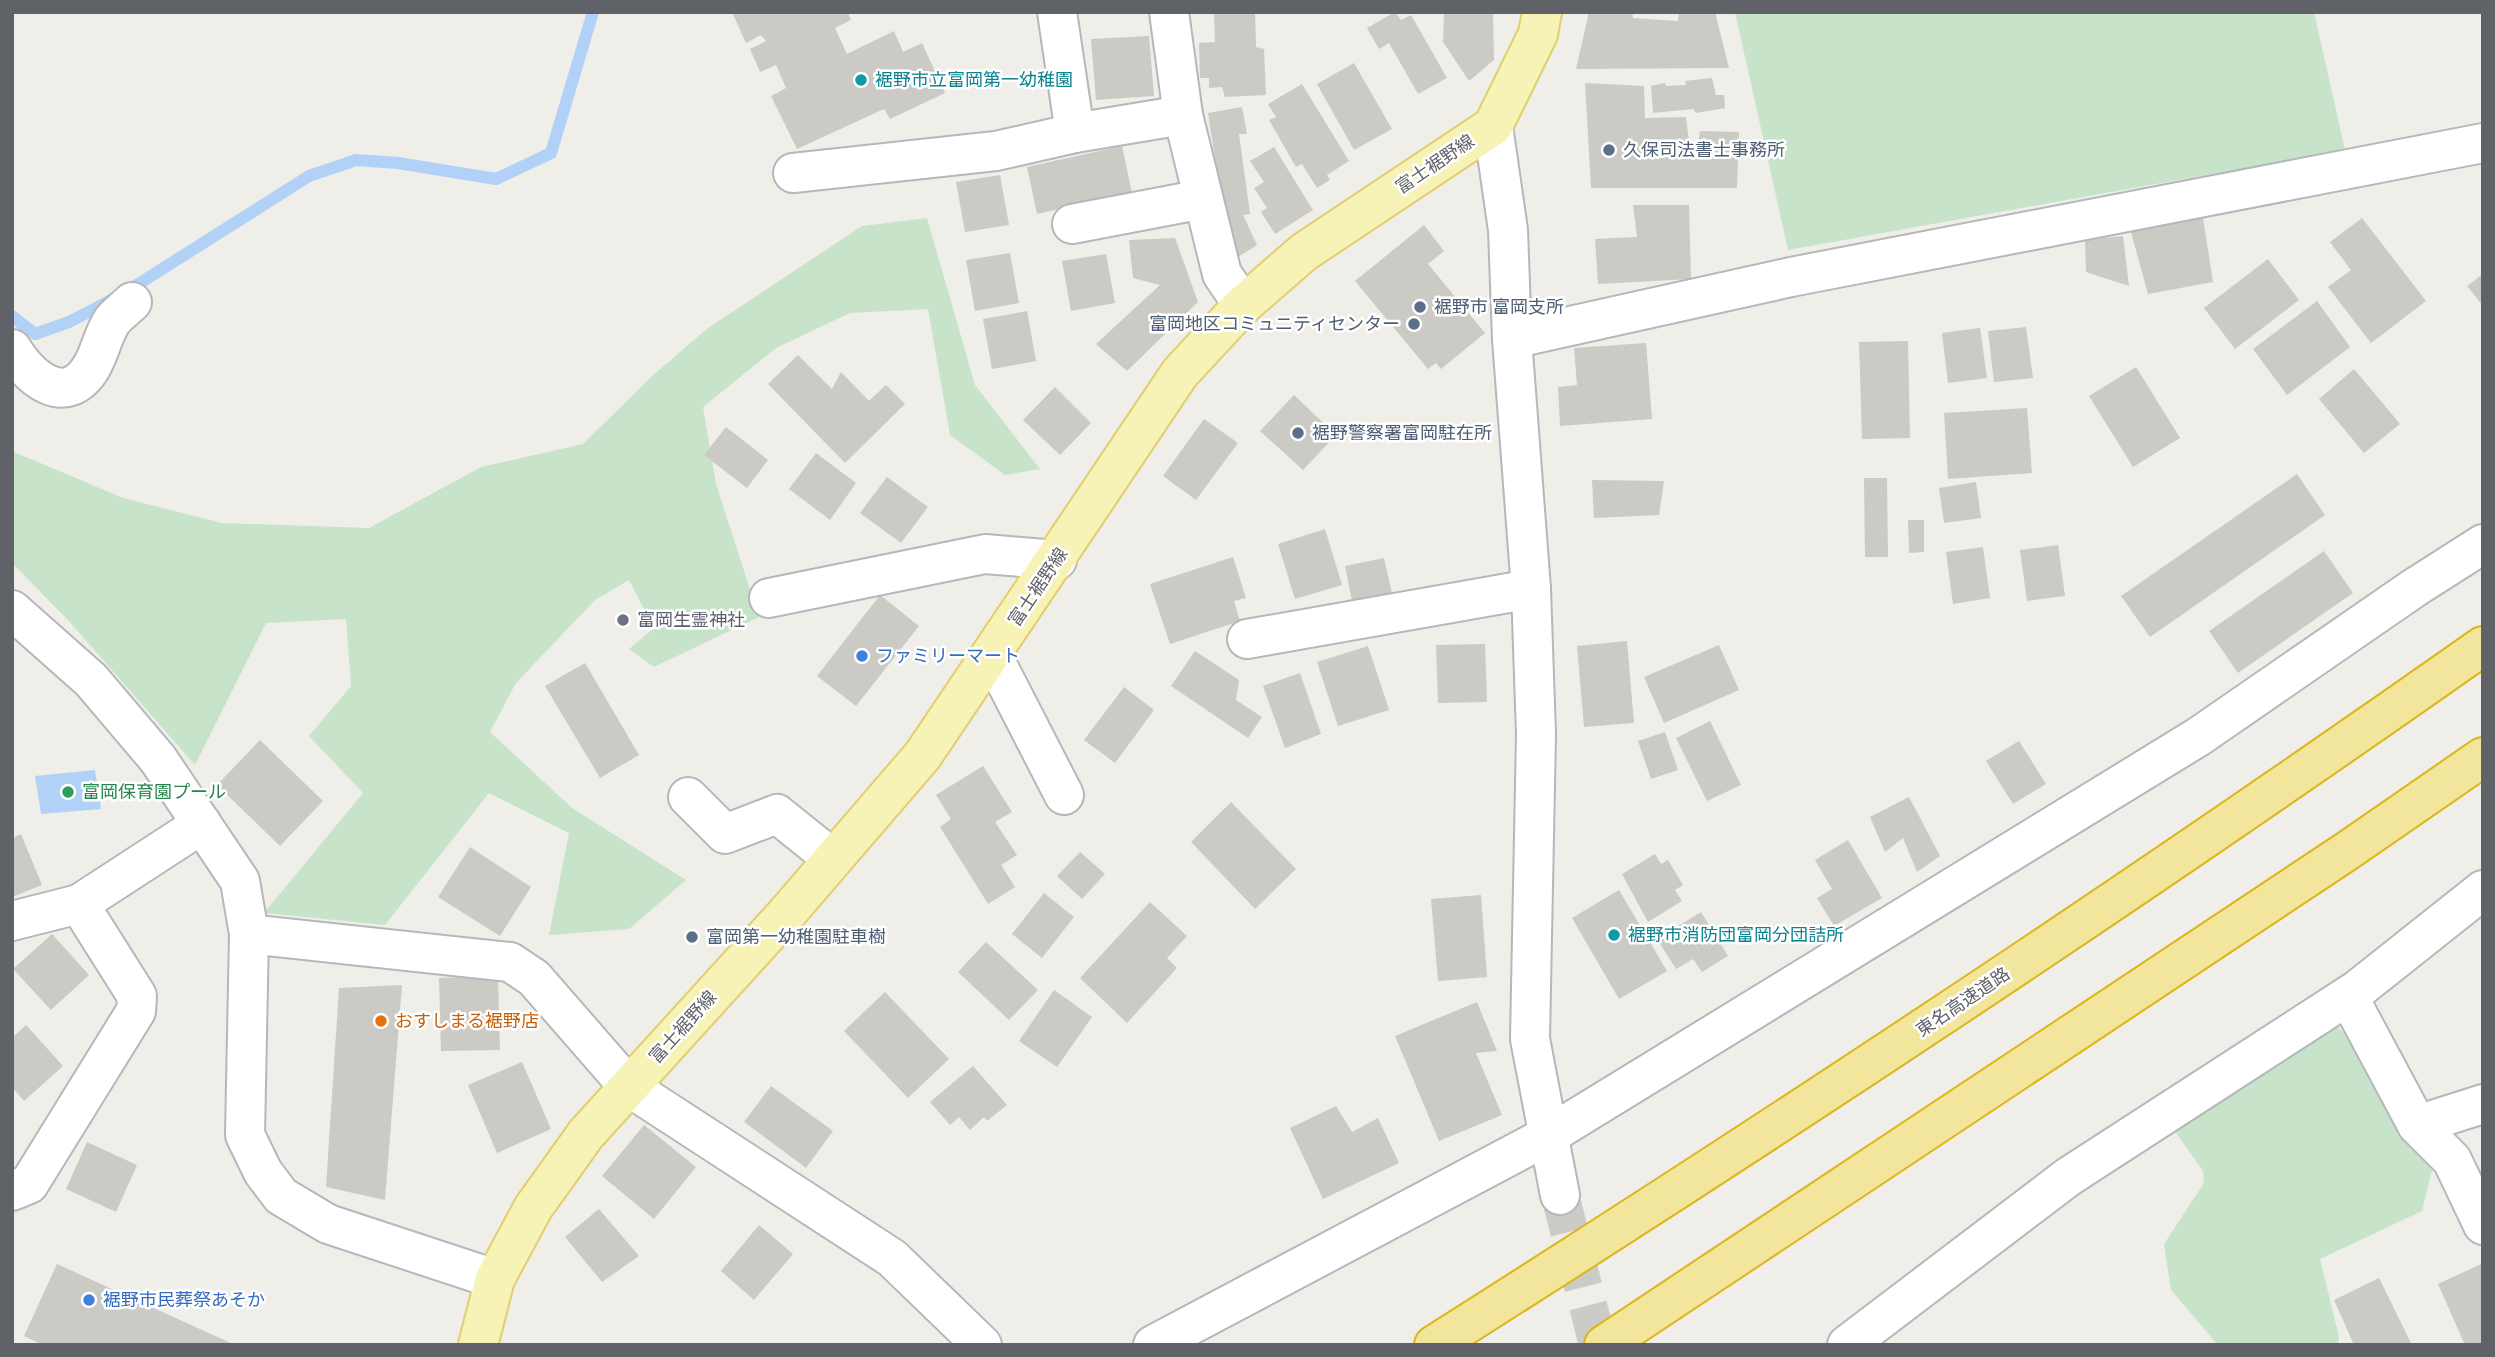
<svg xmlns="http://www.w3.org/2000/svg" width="2495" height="1357" font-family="Ubuntu,'Noto Sans JP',sans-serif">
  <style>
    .green { fill: #c7e4ca }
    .water { fill: #b1d1f6 }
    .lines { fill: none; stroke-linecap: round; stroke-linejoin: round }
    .stream { stroke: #b1d1f6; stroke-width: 12 }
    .building { fill: #cbcac4 }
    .minor-tunnel { stroke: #cbcbc8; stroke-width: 38; stroke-dasharray: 38 19; stroke-linecap: butt }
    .minor-casing { stroke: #b5b7bb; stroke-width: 42 }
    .major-casing { stroke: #e3ce6d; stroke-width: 42 }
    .highway-casing { stroke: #deb419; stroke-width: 42 }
    .minor { stroke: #fff; stroke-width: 38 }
    .major { stroke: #f7f3b6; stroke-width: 38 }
    .highway { stroke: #f2e59c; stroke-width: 38 }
    .culture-dot { fill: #0f9aa8; stroke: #fff; stroke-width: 2.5 }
    .service-dot { fill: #5c6f8a; stroke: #fff; stroke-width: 2.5 }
    .worship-dot { fill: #6b7280; stroke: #fff; stroke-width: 2.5 }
    .shop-dot { fill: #3f7fe0; stroke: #fff; stroke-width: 2.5 }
    .leisure-dot { fill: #2e9e5b; stroke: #fff; stroke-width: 2.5 }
    .food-dot { fill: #e8710a; stroke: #fff; stroke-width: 2.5 }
    .labels { text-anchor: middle; stroke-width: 5; stroke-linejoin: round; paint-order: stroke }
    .culture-label { font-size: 18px; fill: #0d838f; stroke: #fff; text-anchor: start }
    .service-label { font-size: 18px; fill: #4e5e75; stroke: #fff; text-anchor: start }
    .street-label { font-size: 18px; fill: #5f6266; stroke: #fff }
    .worship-label { font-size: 18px; fill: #5b616d; stroke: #fff; text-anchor: start }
    .shop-label { font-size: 18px; fill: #366cbe; stroke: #fff; text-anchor: start }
    .leisure-label { font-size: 18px; fill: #27864d; stroke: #fff; text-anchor: start }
    .food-label { font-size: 18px; fill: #c56008; stroke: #fff; text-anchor: start }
  </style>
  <rect width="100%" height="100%" fill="#efeee8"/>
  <g class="green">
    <polygon points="1735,12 2314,12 2345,150 1788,250"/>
    <polygon points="927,218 975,385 1040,469 1005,475 950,435 928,309 850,313 776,348 703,407 716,484 759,617 654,667 629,649 654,628 629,580 595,600 516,683 490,732 572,808 686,880 629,929 549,935 569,833 489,793 385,925 264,913 363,793 309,736 351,686 346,619 266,623 195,765 68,620 12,563 12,451 123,498 222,523 369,528 481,467 583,444 652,376 708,328 862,226"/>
    <polygon points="2332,1021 2367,1056 2432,1170 2422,1211 2320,1259 2339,1337 2338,1345 2218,1345 2171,1290 2164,1244 2204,1183 2203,1171 2167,1120"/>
  </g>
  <polygon class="water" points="95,770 101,809 41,814 35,776"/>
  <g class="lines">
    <polyline class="stream" points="12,316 35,334 69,322 121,295 309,176 356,160 398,163 496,179 551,153 593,12"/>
  </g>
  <g class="building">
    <polygon points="732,12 848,12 851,20 835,28 847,54 894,31 903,52 922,43 945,93 890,119 884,109 797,149 771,96 786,88 776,65 760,72 750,49 766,41 761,35 746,43"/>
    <polygon points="1214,12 1255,12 1256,47 1264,49 1266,95 1225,97 1222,87 1209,88 1209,78 1200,78 1199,43 1215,42"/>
    <polygon points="1395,12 1401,20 1411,15 1447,78 1418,94 1389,43 1379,49 1367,28"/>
    <polygon points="1444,12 1493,12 1494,60 1469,81 1443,42"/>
    <polygon points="1589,12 1632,12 1633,18 1678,21 1679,12 1715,12 1729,68 1576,69"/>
    <polygon points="1149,36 1154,96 1096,100 1091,39"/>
    <polygon points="1354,63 1392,129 1354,150 1317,84"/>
    <polygon points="1712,78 1716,95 1724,95 1725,108 1696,113 1693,109 1653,113 1651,86 1665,83 1666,86 1686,85 1685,81"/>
    <polygon points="1585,83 1644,86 1645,118 1686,117 1689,142 1698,142 1700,131 1739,132 1737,188 1591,188"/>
    <polygon points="1302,84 1349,161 1327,175 1330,180 1317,188 1302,164 1296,167 1269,120 1276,117 1268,104"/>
    <polygon points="1242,107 1247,134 1239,134 1250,214 1243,215 1257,245 1238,257 1227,237 1208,113"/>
    <polygon points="1122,146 1132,193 1037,214 1027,167"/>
    <polygon points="1274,147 1313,210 1275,234 1261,212 1267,208 1254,188 1264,182 1250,161"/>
    <polygon points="1000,175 1009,225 965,232 956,182"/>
    <polygon points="1633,205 1689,205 1691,279 1598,284 1595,239 1637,237"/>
    <polygon points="2203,218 2213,282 2148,294 2131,232"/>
    <polygon points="2362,218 2426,301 2371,343 2328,287 2351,270 2330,242"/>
    <polygon points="1424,225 1444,251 1428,264 1485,333 1441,369 1436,363 1428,369 1355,281"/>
    <polygon points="2123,236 2129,286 2086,272 2085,240"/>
    <polygon points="1175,238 1198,302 1127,371 1096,344 1160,285 1133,278 1129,240"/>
    <polygon points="1010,253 1019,303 975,311 966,260"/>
    <polygon points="1106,254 1115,303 1071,311 1062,261"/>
    <polygon points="2268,259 2299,300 2235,349 2204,308"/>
    <polygon points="2483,274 2483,306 2467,286"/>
    <polygon points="2317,301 2350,347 2287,395 2253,349"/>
    <polygon points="1027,311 1036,361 992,369 983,319"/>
    <polygon points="2026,327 2033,378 1994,382 1988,331"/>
    <polygon points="1980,328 1987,378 1948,383 1942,333"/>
    <polygon points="1908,341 1910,438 1862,439 1859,342"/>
    <polygon points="1646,343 1652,419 1560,426 1558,387 1577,385 1574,348"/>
    <polygon points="798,355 832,389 841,372 869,401 886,385 905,404 845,463 768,384"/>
    <polygon points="2136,367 2180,438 2133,467 2089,396"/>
    <polygon points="2354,369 2400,424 2364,453 2319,399"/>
    <polygon points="1055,387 1091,423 1060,455 1023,420"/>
    <polygon points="1294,395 1336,435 1303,470 1260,431"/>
    <polygon points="2027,408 2032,473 1948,479 1944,413"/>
    <polygon points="1204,419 1238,443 1196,500 1163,476"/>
    <polygon points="726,427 768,460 747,488 704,455"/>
    <polygon points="816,453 856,483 830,520 789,489"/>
    <polygon points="2297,474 2325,515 2150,637 2121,596"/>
    <polygon points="887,477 928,507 901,543 860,513"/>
    <polygon points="1864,478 1887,478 1888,557 1865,557"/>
    <polygon points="1592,480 1664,481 1659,515 1594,518"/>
    <polygon points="1976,482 1981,518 1944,523 1939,488"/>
    <polygon points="1908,520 1924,520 1924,552 1909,553"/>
    <polygon points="1325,529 1342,585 1295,599 1278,544"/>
    <polygon points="2058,545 2065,596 2027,601 2020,550"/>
    <polygon points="1983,547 1990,598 1953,604 1946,552"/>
    <polygon points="2324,551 2353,593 2238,673 2209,631"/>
    <polygon points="1233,557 1246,598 1234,601 1240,621 1170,644 1150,584"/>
    <polygon points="1384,558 1394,602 1354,610 1345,566"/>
    <polygon points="880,595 919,626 856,706 817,676"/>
    <polygon points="1627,641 1634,723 1584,727 1577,646"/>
    <polygon points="1485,644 1487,702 1438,703 1436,645"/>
    <polygon points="1719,645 1739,690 1664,723 1644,677"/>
    <polygon points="1368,646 1389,710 1338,726 1317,662"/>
    <polygon points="1195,651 1239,680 1236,700 1262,717 1248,738 1171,686"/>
    <polygon points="585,663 639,755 600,778 545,686"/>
    <polygon points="1300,673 1321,734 1285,748 1263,686"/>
    <polygon points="1124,687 1154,710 1115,763 1084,740"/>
    <polygon points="1710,721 1741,785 1707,801 1676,738"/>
    <polygon points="1665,732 1678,770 1651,779 1638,741"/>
    <polygon points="260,740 323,801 280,846 217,785"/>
    <polygon points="2019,741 2046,784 2013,804 1986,761"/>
    <polygon points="983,766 1012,812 995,822 1017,855 1001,865 1015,887 988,904 940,827 951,819 936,795"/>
    <polygon points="1909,797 1940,856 1917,872 1903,838 1885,852 1870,817"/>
    <polygon points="1231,802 1296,869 1255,909 1191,842"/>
    <polygon points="21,834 42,885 12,897 12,838"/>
    <polygon points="1848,840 1882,898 1834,926 1817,898 1832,889 1815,860"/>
    <polygon points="470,847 531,887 500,936 438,897"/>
    <polygon points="1080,852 1105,874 1082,899 1057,876"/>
    <polygon points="1655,854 1661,864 1668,860 1683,885 1675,890 1682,901 1648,922 1622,874"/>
    <polygon points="1619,890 1667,971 1619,999 1572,918"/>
    <polygon points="1044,893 1074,917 1042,958 1012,934"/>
    <polygon points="1481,895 1487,977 1438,981 1431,899"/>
    <polygon points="1150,902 1187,936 1167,958 1177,968 1127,1023 1080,978"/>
    <polygon points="1701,912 1728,956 1702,972 1693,959 1676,969 1657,939"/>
    <polygon points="52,934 89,975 51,1010 13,969"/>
    <polygon points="986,942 1038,990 1009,1020 958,972"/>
    <polygon points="498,976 500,1050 441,1051 439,978"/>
    <polygon points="402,985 385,1200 326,1187 339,988"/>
    <polygon points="1054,990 1092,1017 1057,1067 1019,1041"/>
    <polygon points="885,992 949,1059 908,1098 844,1031"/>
    <polygon points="1477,1002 1497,1051 1476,1053 1502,1115 1439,1141 1395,1036"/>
    <polygon points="26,1025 63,1066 24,1101 12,1087 12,1038"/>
    <polygon points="522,1062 551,1129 497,1153 468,1085"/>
    <polygon points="973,1066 1007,1105 987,1121 984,1117 970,1130 959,1117 950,1125 930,1102"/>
    <polygon points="771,1086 833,1131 806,1168 744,1122"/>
    <polygon points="1336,1106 1352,1132 1378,1118 1399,1163 1323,1199 1290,1128"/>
    <polygon points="644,1125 696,1167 654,1219 602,1176"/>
    <polygon points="87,1142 137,1165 116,1212 66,1189"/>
    <polygon points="599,1209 639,1256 602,1282 565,1237"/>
    <polygon points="759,1225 793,1254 754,1300 721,1271"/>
    <polygon points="57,1264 235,1345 43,1345 24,1336"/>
    <polygon points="2481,1264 2483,1345 2465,1345 2438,1284"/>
    <polygon points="2379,1278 2412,1345 2354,1345 2334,1300"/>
  </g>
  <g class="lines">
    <polyline class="minor-tunnel" points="1560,1195 1598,1345"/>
    <defs>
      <g id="minor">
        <polyline points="1057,12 1075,133"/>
        <polyline points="1169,12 1183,115 1222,274 1243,305"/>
        <polyline points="1493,126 1508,230 1512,339 1531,589 1536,734 1530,1039 1560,1195"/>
        <polyline points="793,173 996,151 1075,133 1183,115"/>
        <polyline points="1072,224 1203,199"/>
        <polyline points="1512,339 1791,277 2483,143"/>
        <path d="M12,349C30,378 66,410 92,366C100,352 103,335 112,321C117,314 126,308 132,302"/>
        <polyline points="769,598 985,554 1057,560"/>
        <polyline points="12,610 91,680 158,759 240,881 249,934 245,1135 263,1172 281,1196 328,1224 495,1279"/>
        <polyline points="1247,639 1531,589"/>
        <polyline points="992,655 1064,795"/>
        <polyline points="688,797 725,834 777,814 833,859"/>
        <polyline points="12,921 79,904 202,824"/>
        <polyline points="249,934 510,962 534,978 629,1087 892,1258 982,1345"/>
        <polyline points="2348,996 2417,1125 2452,1160 2483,1225"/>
        <polyline points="2417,1125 2483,1104"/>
        <polyline points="12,1191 29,1184 136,1011 137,996 79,904"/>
        <polyline points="1153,1345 1549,1135 2198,737 2414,588 2483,544"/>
        <polyline points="1847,1345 2068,1177 2357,990 2483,890"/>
      </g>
      <polyline id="major" points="478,1345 495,1279 533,1208 586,1134 787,913 923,755 1180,373 1243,305 1304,252 1493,126 1538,34 1542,12"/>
      <g id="highway">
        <path d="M1434,1345C1789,1120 2139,888 2483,646"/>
        <polyline points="1604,1345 2347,851 2483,757"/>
      </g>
    </defs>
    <use href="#minor" class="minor-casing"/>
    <use href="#major" class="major-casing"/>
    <use href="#highway" class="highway-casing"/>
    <use href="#minor" class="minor"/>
    <use href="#major" class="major"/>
    <use href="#highway" class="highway"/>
  </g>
  <g class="culture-dot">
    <circle cx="861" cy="80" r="7"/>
    <circle cx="1614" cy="935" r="7"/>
  </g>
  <g class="service-dot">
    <circle cx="1609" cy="150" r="7"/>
    <circle cx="1420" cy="307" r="7"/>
    <circle cx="1414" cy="324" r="7"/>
    <circle cx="1298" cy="433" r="7"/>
    <circle cx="692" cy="937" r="7"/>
  </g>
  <circle class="worship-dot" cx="623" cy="620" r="7"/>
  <g class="shop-dot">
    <circle cx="862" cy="656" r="7"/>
    <circle cx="89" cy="1300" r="7"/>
  </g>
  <circle class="leisure-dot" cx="68" cy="792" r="7"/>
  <circle class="food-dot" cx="381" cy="1021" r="7"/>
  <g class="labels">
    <g class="culture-label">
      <text x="875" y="86">裾野市立富岡第一幼稚園</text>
      <text x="1628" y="941">裾野市消防団富岡分団詰所</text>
    </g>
    <g class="service-label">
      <text x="1623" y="156">久保司法書士事務所</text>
      <text x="1434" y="313">裾野市 富岡支所</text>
      <text x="1400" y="330" text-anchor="end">富岡地区コミュニティセンター</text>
      <text x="1312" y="439">裾野警察署富岡駐在所</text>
      <text x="706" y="943">富岡第一幼稚園駐車樹</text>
    </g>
    <g class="street-label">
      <text transform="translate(1435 164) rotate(-34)" y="6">富士裾野線</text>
      <text transform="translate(1038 587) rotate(-56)" y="6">富士裾野線</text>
      <text transform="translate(1963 1002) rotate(-34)" y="6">東名高速道路</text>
      <text transform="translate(683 1027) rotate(-48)" y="6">富士裾野線</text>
    </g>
    <g class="worship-label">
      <text x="637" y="626">富岡生霊神社</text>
    </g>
    <g class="shop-label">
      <text x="876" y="662">ファミリーマート</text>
      <text x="103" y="1306">裾野市民葬祭あそか</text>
    </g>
    <g class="leisure-label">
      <text x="82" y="798">富岡保育園プール</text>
    </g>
    <g class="food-label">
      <text x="395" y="1027">おすしまる裾野店</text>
    </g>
  </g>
  <rect width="2495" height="1357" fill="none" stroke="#5f6266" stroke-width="28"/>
</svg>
